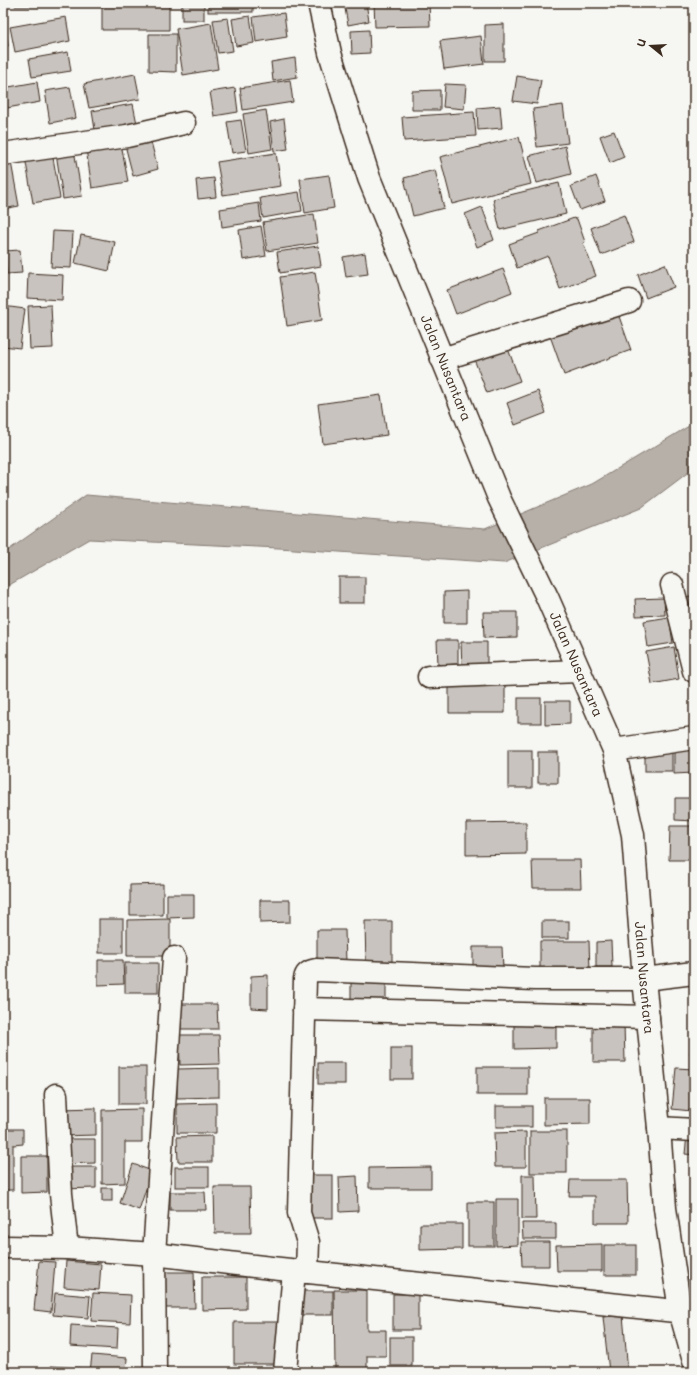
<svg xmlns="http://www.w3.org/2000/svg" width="697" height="1375" font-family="Mali,sans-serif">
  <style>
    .water { fill: #b6b0a9; stroke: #857a71 }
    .building { fill: #c8c3be; stroke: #3b2a1e }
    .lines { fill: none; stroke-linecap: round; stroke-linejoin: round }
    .minor-casing { stroke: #3b2a1e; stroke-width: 25 }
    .highway-casing { stroke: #3b2a1e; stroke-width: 25 }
    .minor { stroke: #f6f6f2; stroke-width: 22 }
    .highway { stroke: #f6f6f2; stroke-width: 22 }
    .labels { text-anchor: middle; stroke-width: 3; stroke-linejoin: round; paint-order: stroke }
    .street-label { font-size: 14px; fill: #3b2a1e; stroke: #f6f6f2 }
  </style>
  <rect width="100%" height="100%" fill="#f6f6f2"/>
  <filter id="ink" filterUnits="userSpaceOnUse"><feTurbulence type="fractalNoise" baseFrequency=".025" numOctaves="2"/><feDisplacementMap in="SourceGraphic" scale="8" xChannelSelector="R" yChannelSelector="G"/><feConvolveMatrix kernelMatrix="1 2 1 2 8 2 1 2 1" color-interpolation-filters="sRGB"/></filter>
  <g filter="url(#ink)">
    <polygon class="water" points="694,423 694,468 641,508 504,563 279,548 89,539 11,584 3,597 3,554 86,495 485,529 592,484"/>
    <g class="building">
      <polygon points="15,3 69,3 68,6 15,6"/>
      <polygon points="131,3 169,3 169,30 102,30 102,5 131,5"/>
      <rect x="182" y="3" width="22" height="17"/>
      <rect x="208" y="3" width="45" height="9"/>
      <polygon points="344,3 366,3 369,21 348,25"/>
      <polygon points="374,3 429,3 430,26 375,27"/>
      <polygon points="284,13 287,37 256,42 253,17"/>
      <polygon points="3,15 8,46 3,47"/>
      <polygon points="250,16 254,43 236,46 232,19"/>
      <polygon points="66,17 70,41 15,52 10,27"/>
      <polygon points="228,18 233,51 218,53 213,20"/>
      <polygon points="211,23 218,69 183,75 176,29"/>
      <polygon points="504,24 504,61 485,61 485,25"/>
      <polygon points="369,30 370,53 352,54 351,31"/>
      <polygon points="149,34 176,34 176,72 149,71"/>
      <polygon points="481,36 484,64 444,69 440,41"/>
      <polygon points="68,52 71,71 32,77 29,59"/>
      <polygon points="295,58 297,77 273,81 271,62"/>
      <polygon points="135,74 140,99 89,108 84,84"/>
      <polygon points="517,76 541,80 537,104 513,101"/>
      <polygon points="290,80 293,102 243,110 240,88"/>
      <polygon points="37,82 40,102 7,108 3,88"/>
      <polygon points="445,84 466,85 464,109 443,107"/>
      <polygon points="70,87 76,118 50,123 45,91"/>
      <polygon points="235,88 238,112 214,116 210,92"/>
      <polygon points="440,90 440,110 412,110 412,91"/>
      <polygon points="133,104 138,129 96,136 92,111"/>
      <polygon points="563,105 568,143 537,147 533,109"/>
      <polygon points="500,106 502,128 478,130 477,108"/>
      <polygon points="266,110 272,149 249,153 243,114"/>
      <polygon points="474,112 476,136 404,141 402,117"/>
      <polygon points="284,119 288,149 274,151 270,122"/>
      <polygon points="241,120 246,151 232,153 227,122"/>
      <polygon points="614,131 624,157 610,163 600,136"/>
      <polygon points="519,137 531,184 452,204 440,157"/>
      <polygon points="150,138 158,169 133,176 125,145"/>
      <polygon points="121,143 128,182 92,188 86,149"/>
      <polygon points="565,146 571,174 537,183 529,156"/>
      <polygon points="74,150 82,196 63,199 56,153"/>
      <polygon points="52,152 60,198 33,203 25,157"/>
      <polygon points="276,153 281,186 223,195 217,162"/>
      <polygon points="11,162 19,206 3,209 3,163"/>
      <polygon points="435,170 444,208 413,216 404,178"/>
      <polygon points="329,175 334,208 305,213 300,179"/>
      <polygon points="596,176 605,201 580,210 571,186"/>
      <polygon points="214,178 216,197 198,199 196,180"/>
      <polygon points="559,183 566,214 500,230 493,199"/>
      <polygon points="299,192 302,211 263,218 260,198"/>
      <polygon points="259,203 261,221 222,227 220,209"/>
      <polygon points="482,207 494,240 477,247 465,214"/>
      <polygon points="314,214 318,243 267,251 263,222"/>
      <polygon points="624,215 634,242 601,255 591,228"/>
      <polygon points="574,218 575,219 577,219 585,242 583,243 596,276 560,289 548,256 517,268 509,244 539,233 539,231"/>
      <polygon points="261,226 266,256 243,260 239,230"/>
      <polygon points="53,231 73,232 71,268 51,267"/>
      <polygon points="81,235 115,242 109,271 75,263"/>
      <polygon points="318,246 321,266 280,273 277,252"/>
      <polygon points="20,250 22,273 7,274 5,251"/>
      <polygon points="365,253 368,274 346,277 343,257"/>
      <polygon points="665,264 674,287 646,298 638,275"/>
      <polygon points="503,269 512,292 456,314 447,290"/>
      <polygon points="315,272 322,320 287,326 280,277"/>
      <polygon points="28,273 63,275 62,300 27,298"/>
      <polygon points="51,305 53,348 30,349 28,306"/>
      <polygon points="3,306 25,309 20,348 3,346"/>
      <polygon points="616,308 631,350 564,375 549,333"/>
      <polygon points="507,346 520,381 487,393 474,359"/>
      <polygon points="538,391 546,413 515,425 507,403"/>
      <polygon points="381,395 387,435 323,444 318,404"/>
      <rect x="339" y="577" width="26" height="26"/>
      <polygon points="467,591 467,623 444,623 444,592"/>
      <polygon points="694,595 694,641 682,598"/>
      <polygon points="664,598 665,615 636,616 635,599"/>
      <polygon points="483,612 517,612 517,637 484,638"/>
      <polygon points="669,617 673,643 648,647 644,621"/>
      <polygon points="437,640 458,640 458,664 438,665"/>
      <polygon points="461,642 487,642 487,667 462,668"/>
      <polygon points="674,647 679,679 652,684 646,652"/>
      <polygon points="505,679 505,713 449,713 449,680"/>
      <rect x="518" y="698" width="23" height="25"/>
      <polygon points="545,701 570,701 570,724 545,725"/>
      <polygon points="674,749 694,749 694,773 674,774"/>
      <rect x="508" y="750" width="24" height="38"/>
      <rect x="538" y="752" width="20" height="31"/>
      <rect x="645" y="753" width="27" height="18"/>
      <polygon points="675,798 694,798 694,821 675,820"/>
      <polygon points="526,822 526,854 466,855 466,823"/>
      <polygon points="670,826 694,826 694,860 669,860"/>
      <polygon points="532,860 580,860 581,888 533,888"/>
      <polygon points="163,884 163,915 130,915 130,885"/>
      <polygon points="167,894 194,894 194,917 167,918"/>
      <polygon points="260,900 290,900 290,922 260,923"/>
      <rect x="99" y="919" width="24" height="34"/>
      <polygon points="170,919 170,956 127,956 127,920"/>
      <polygon points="365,921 392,921 392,968 366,968"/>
      <rect x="542" y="921" width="27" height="17"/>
      <polygon points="317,930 345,930 346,963 317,964"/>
      <polygon points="540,941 589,941 590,971 540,972"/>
      <polygon points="611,941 612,967 596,967 596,942"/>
      <polygon points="473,947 502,947 503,969 473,970"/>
      <polygon points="98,960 123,960 124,984 98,985"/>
      <rect x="125" y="963" width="33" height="30"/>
      <polygon points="268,975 268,1009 251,1008 251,976"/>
      <rect x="351" y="978" width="35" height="23"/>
      <polygon points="178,1004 217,1004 218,1029 178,1029"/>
      <polygon points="593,1023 624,1023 625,1062 593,1062"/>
      <polygon points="514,1024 556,1024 556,1048 514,1049"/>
      <polygon points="693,1027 694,1027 694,1055 690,1054"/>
      <polygon points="179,1035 219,1035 220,1064 180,1065"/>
      <rect x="391" y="1048" width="21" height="31"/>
      <rect x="318" y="1063" width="27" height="21"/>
      <rect x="119" y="1067" width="27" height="37"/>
      <rect x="477" y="1067" width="51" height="28"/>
      <polygon points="219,1068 219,1097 177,1098 177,1069"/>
      <polygon points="676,1068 694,1069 691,1111 672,1109"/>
      <polygon points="544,1098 590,1098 590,1124 544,1125"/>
      <polygon points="216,1103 216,1133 177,1133 177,1104"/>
      <rect x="496" y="1106" width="36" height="21"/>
      <polygon points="96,1108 96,1135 60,1136 60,1109"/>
      <polygon points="142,1109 142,1142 125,1142 125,1183 102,1184 102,1110"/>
      <polygon points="3,1129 23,1129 23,1144 13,1145 13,1190 3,1190"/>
      <rect x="530" y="1131" width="37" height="42"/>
      <polygon points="526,1132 526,1167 495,1167 494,1133"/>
      <polygon points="687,1135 694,1136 694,1155 685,1154"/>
      <polygon points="212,1136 212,1162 178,1162 177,1137"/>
      <polygon points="63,1139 95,1139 95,1163 63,1164"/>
      <polygon points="21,1156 47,1156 47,1192 21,1193"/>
      <polygon points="133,1164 152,1171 139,1210 120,1203"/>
      <polygon points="62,1167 96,1167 96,1188 62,1189"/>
      <rect x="175" y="1167" width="34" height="20"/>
      <polygon points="431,1167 431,1188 369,1188 369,1168"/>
      <rect x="306" y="1175" width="27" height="43"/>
      <polygon points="522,1175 535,1175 536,1219 522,1219"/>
      <polygon points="357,1176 358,1211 340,1212 339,1177"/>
      <polygon points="570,1180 627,1180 628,1223 595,1223 595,1196 569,1196"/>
      <polygon points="214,1187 250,1187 251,1233 215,1233"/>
      <rect x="102" y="1188" width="10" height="13"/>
      <polygon points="170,1192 205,1192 206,1210 170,1210"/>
      <polygon points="496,1199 518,1199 518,1245 496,1246"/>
      <rect x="468" y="1202" width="26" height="44"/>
      <polygon points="522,1223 556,1223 556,1239 523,1239"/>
      <polygon points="420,1224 462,1224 462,1249 420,1250"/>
      <polygon points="521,1242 549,1242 549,1266 522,1266"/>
      <polygon points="602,1244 602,1271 557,1271 556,1245"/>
      <rect x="604" y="1245" width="32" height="30"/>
      <polygon points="39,1261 55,1262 51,1312 34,1310"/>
      <polygon points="66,1261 101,1264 99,1290 64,1287"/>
      <polygon points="165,1272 194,1272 195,1308 165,1308"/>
      <polygon points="202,1277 246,1277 246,1309 202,1310"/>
      <polygon points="334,1290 367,1290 367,1330 386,1330 386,1356 367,1356 367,1369 335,1369"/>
      <rect x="297" y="1291" width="36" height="24"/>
      <polygon points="55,1293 90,1296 88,1318 53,1315"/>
      <polygon points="93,1293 131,1295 130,1323 91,1321"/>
      <rect x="393" y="1294" width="25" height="36"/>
      <polygon points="623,1315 628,1372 609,1372 603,1317"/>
      <rect x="234" y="1322" width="48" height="42"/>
      <polygon points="71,1325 118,1328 117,1349 70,1346"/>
      <rect x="390" y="1337" width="22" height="29"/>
      <polygon points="92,1355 127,1358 126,1372 90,1372"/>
      <polygon points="51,1366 80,1368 80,1372 51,1372"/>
    </g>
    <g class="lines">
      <defs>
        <g id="minor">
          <polyline points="3,154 127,136 184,123"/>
          <polyline points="442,359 629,301"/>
          <polyline points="672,585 694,671"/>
          <polyline points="429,677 579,671"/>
          <polyline points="614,750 694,738"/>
          <polyline points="304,1009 648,1017"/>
          <polyline points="56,1095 61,1194 67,1248"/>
          <polyline points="659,1128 694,1130"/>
          <polyline points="3,1247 67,1248 154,1254 271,1268 694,1313"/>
          <path d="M307,1272L308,1242L299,1213L305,979C306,973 310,971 316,970L535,979H644L694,973"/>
          <polyline points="155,1372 154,1254 174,958"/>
          <polyline points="285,1372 294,1271"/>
        </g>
        <g id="highway">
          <path id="s1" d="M319,3L330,53L369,178L499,498L547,597L614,750L633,835L644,979L659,1128L665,1208L680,1311L694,1361"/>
        </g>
      </defs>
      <use href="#minor" class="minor-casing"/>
      <use href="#highway" class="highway-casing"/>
      <use href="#minor" class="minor"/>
      <use href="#highway" class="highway"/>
    </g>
  </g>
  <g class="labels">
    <g class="street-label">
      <text dy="5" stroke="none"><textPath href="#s1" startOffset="387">Jalan Nusantara</textPath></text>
      <text dy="5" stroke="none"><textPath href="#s1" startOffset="711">Jalan Nusantara</textPath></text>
      <text dy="5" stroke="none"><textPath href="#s1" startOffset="1035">Jalan Nusantara</textPath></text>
    </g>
  </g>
  <rect width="697" height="1375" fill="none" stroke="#f6f6f2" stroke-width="16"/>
  <rect x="8" y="8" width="681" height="1359" fill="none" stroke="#3b2a1e" stroke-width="1.5" filter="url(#ink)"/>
  <g transform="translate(651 46) rotate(288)" stroke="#f6f6f2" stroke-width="3" paint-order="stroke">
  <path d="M0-3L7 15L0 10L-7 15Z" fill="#3b2a1e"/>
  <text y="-6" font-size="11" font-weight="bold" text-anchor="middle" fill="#3b2a1e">U</text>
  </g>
</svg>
